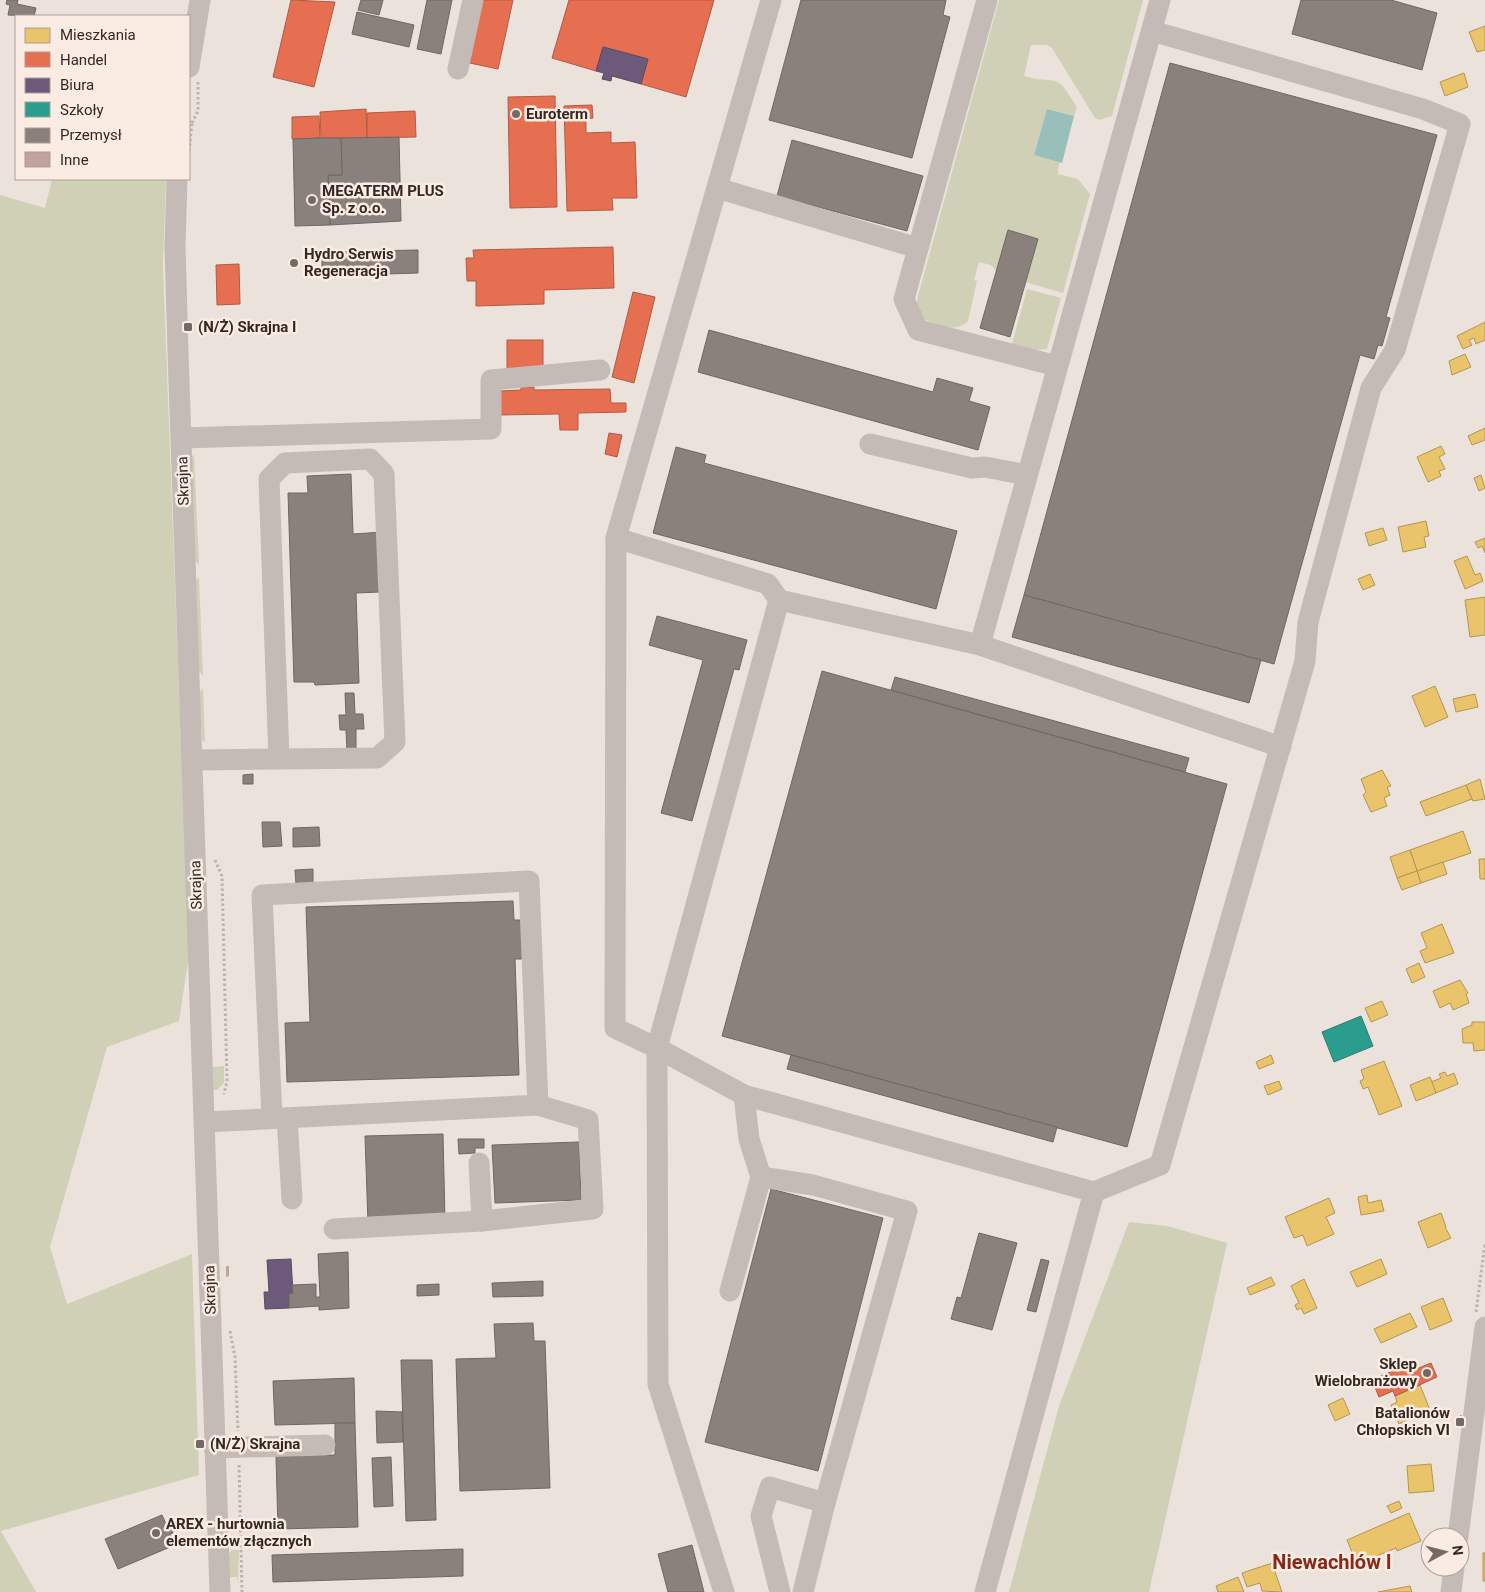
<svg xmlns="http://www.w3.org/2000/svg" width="1485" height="1592" font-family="Roboto,sans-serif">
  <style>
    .green { fill: #cfd0b6 }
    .water { fill: #98bfba }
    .homes { fill: #e9c46a; stroke: #b39555 }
    .shops { fill: #e76f51; stroke: #b15a44 }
    .offices { fill: #6d597a; stroke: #5c4a60 }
    .schools { fill: #2a9d8f; stroke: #2d7a6f }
    .industry { fill: #8a817c; stroke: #706662 }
    .building { fill: #c1a39d }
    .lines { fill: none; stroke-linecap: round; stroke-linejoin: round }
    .path { stroke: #bdb3ae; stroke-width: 3; stroke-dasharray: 2.5 2.5; stroke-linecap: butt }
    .minor { stroke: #c4bbb6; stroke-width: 21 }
    .poi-dot { fill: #746965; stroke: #faece2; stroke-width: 2 }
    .labels { text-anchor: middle; stroke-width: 5; stroke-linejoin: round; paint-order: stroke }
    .poi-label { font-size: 15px; font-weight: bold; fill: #342825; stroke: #faece2; text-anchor: start }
    .street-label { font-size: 15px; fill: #342825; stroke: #faece2 }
    .district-label { font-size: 20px; font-weight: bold; fill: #86281a; stroke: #faece2 }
  </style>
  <rect width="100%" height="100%" fill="#ece2dc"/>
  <g class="green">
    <path d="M999,0H1143L1112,116L1099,120L1095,118L1052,48L1046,45H1031L1024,76C1059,86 1054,69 1077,107L1074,116L1047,109L1034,155L1059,162L1058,174L1078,179L1090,194L1063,293L1025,282L1037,239L1008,230L996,271L991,265L979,262L974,280L977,281L968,321C955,333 937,326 924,319L917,304L918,296Z"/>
    <polygon points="52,179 166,179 163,267 189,955 179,1021 107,1047 50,1247 67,1304 192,1254 199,1475 1,1531 36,1592 0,1592 0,195 45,208"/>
    <polygon points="1027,289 1061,298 1047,349 1036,350 1012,344"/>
    <polygon points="194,454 199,565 194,559 191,459"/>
    <polygon points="199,578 203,676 198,670 196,580"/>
    <polygon points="203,688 205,743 202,739 199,693"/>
    <polygon points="224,1066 224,1083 217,1090 212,1090 212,1067"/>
    <polygon points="1129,1222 1167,1226 1227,1243 1149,1592 1009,1592 1059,1406"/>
    <polygon points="232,1550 239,1550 238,1583 237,1577 228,1577 228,1555"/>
  </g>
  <polygon class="water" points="1047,109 1074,116 1062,163 1034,155"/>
  <g class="homes">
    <polygon points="1485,26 1485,50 1477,52 1469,32"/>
    <polygon points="1464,73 1468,87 1445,96 1440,82"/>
    <polygon points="1485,322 1485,340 1476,344 1474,338 1469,340 1472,345 1463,349 1457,336"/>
    <polygon points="1465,354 1471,367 1452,375 1449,361"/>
    <polygon points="1485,428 1485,440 1472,445 1468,436"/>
    <polygon points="1441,446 1445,454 1439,457 1445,469 1439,471 1441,476 1428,482 1417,457"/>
    <polygon points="1481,475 1485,488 1479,491 1474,478"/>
    <polygon points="1426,521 1429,536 1424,537 1426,547 1403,552 1398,527"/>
    <polygon points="1383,528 1387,540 1369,546 1365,533"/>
    <polygon points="1485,538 1485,553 1482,546 1478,548 1475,542"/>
    <polygon points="1467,556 1475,575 1480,573 1483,581 1465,589 1454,561"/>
    <polygon points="1370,574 1375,585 1363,590 1358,579"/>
    <polygon points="1485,597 1485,635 1470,637 1465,600"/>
    <polygon points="1435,686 1448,717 1425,727 1412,696"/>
    <polygon points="1475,694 1478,707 1456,712 1453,699"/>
    <polygon points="1382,770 1391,786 1387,787 1390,795 1384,798 1387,806 1371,812 1363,795 1366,792 1361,779"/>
    <polygon points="1480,779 1485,799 1473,801 1466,785"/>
    <polygon points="1466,785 1472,799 1426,816 1420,802"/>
    <polygon points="1463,831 1471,853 1417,871 1410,850"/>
    <polygon points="1410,850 1417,871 1397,878 1390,857"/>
    <polygon points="1479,859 1485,859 1485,879 1480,879"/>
    <polygon points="1443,862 1447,874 1421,883 1417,871"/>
    <polygon points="1417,871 1421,883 1402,890 1397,878"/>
    <polygon points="1442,924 1454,953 1425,963 1420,951 1427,948 1421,933"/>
    <polygon points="1419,963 1425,977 1412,983 1406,969"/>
    <polygon points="1460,980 1468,993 1466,994 1469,1003 1453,1010 1450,1003 1440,1008 1433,991"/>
    <polygon points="1382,1001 1388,1015 1371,1022 1365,1008"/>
    <polygon points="1472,1022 1485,1022 1485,1050 1474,1051 1473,1043 1463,1043 1462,1029 1472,1025"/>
    <polygon points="1271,1055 1274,1063 1259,1069 1256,1062"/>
    <polygon points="1384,1061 1402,1106 1379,1115 1368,1087 1363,1089 1360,1081 1364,1079 1361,1070"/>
    <polygon points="1445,1072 1447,1076 1454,1073 1458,1084 1436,1093 1431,1082 1441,1078 1439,1074"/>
    <polygon points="1430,1077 1436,1093 1416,1101 1410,1085"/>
    <polygon points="1279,1081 1282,1089 1268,1095 1264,1086"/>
    <polygon points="1367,1195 1368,1203 1381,1200 1384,1211 1361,1215 1358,1197"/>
    <polygon points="1329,1198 1335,1213 1326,1217 1334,1234 1307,1246 1303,1235 1294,1238 1285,1217"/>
    <polygon points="1441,1213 1446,1227 1445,1227 1451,1238 1428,1248 1418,1222"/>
    <polygon points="1381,1259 1387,1274 1357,1287 1350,1272"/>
    <polygon points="1271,1277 1275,1285 1250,1295 1247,1288"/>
    <polygon points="1304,1279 1317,1308 1304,1314 1301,1308 1297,1310 1295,1305 1299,1303 1291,1286"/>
    <polygon points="1443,1298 1452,1321 1430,1330 1421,1307"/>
    <polygon points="1410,1313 1417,1327 1381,1343 1374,1329"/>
    <polygon points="1420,1385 1430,1410 1399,1424 1391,1405 1397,1402 1395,1396"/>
    <polygon points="1343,1398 1350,1414 1335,1421 1328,1405"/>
    <polygon points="1431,1464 1434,1491 1409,1493 1407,1466"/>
    <polygon points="1399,1501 1402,1508 1391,1513 1387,1506"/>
    <polygon points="1409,1513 1421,1541 1397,1551 1396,1548 1357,1564 1347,1540"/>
    <rect x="1483" y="1553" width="2" height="28"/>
    <polygon points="1272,1563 1282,1592 1262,1591 1260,1583 1247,1587 1242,1573"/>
    <polygon points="1238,1577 1244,1592 1218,1592 1216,1586"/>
    <polygon points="1410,1586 1412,1592 1378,1592"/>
  </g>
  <g class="shops">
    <polygon points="291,0 335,2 314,87 273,77"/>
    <polygon points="478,0 513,0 498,69 465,62"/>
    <polygon points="569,0 714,0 686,97 641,84 648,59 603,47 596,71 552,58"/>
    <polygon points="555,96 557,207 510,208 508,97"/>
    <polygon points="592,105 593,118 586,119 586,133 611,132 611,143 635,142 637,198 612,198 613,210 567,211 564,106"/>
    <polygon points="366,109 367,138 321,138 320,112"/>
    <polygon points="415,111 416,137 367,138 367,113"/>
    <polygon points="319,116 320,138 292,139 292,117"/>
    <polygon points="613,247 614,288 544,290 544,304 476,306 476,281 467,281 466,258 474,258 473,250"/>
    <polygon points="239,264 240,304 217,305 216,265"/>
    <polygon points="633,292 655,297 634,383 612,377"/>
    <rect x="507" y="340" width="36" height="31"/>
    <polygon points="521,387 534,387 534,390 610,389 611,403 626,403 626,412 578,413 578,430 560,430 559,414 499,415 499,391 521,390"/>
    <polygon points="609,433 622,435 617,457 605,454"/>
    <polygon points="1411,1363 1414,1370 1431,1363 1437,1377 1395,1396 1393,1391 1379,1397 1372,1380"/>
  </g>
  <g class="offices">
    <polygon points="603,47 648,59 641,84 612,76 611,81 602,79 604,73 596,71"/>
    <polygon points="291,1259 293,1293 289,1294 289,1308 265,1309 264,1292 269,1292 267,1260"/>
  </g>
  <polygon class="schools" points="1361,1016 1373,1046 1334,1062 1322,1032"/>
  <g class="industry">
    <polygon points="7,0 18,0 17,4 36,8 34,16 8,15 10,5 6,4"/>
    <polygon points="361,0 383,0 379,15 358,10"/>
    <polygon points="427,0 452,0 441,54 417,49"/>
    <polygon points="801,0 946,0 943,15 950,17 912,158 769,120"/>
    <polygon points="1301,0 1391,0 1437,13 1422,70 1292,34"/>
    <polygon points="357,12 414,25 409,47 352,34"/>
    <polygon points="1170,63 1437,135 1386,317 1390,318 1382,346 1378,345 1374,359 1360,355 1274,664 1024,595"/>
    <polygon points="399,137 401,221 330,225 328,175 342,175 341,138"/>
    <polygon points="321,138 341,138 342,175 328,175 330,225 295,226 293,139"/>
    <polygon points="792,140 923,176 907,231 777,196"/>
    <polygon points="1008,230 1038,239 1010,337 980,328"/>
    <polygon points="418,250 418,273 322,276 322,252"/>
    <polygon points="709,330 933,392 937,378 973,388 969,401 990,407 978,450 698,372"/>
    <polygon points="676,447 706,455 704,463 957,531 936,609 653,533"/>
    <polygon points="351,474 353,534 383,532 380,592 356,593 359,683 315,685 314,682 294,682 288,493 308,493 307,476"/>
    <polygon points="1024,595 1261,660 1249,703 1012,637"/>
    <polygon points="657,616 747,640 739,670 734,669 692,821 661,813 703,660 649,645"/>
    <polygon points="822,671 1227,784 1127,1147 722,1036"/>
    <polygon points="895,677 1189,758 1185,772 891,690"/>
    <polygon points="345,693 354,693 355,714 363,714 364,729 356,729 356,751 347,751 346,730 340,730 339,715 346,715"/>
    <polygon points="253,774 253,784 243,784 243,775"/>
    <polygon points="262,822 280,822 282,846 263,847"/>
    <polygon points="319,827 320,846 293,847 293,828"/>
    <polygon points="313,869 313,884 296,884 295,870"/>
    <polygon points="513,901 514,920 528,920 529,959 515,959 519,1075 287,1082 285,1023 310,1022 306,907"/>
    <polygon points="791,1055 1057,1127 1053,1142 787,1069"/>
    <polygon points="443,1134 445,1221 368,1223 365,1136"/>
    <polygon points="458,1139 484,1139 484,1148 475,1148 475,1153 459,1154"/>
    <polygon points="579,1142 581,1200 495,1203 492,1145"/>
    <polygon points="771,1189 883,1218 818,1471 705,1442"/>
    <polygon points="979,1233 1017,1243 992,1330 951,1319 957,1297 961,1298"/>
    <polygon points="348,1252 349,1308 319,1310 319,1306 289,1308 289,1294 293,1293 292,1285 316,1284 316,1297 320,1297 318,1254"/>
    <polygon points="1041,1259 1049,1261 1036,1312 1027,1310"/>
    <polygon points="543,1281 543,1296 493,1297 492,1283"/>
    <polygon points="439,1284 439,1295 417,1296 417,1285"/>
    <polygon points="533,1323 534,1341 545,1341 550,1488 460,1491 456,1359 496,1358 494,1324"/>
    <polygon points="401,1360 432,1360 436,1520 406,1521"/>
    <polygon points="354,1378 355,1423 275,1425 273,1381"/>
    <polygon points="376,1411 402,1412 403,1442 377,1443"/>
    <polygon points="335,1423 355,1423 358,1527 278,1529 276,1456 335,1455"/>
    <polygon points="391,1457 393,1506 374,1507 372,1458"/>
    <polygon points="162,1515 167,1526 170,1525 173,1533 170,1534 175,1545 118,1569 105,1539"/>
    <polygon points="692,1545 704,1592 668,1592 658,1554"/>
    <polygon points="463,1549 463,1576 273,1582 272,1555"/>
  </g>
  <g class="building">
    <polygon points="226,1266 229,1266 229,1276 226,1277"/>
    <polygon points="1460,1415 1462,1415 1461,1428 1458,1428"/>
  </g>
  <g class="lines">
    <g class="path">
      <polyline points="192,123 198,111 198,82"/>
      <polyline points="189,151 192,123 189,122"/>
      <polyline points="215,860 222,876 227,1081 224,1094"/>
      <polyline points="1476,1312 1485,1243"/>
      <polyline points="230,1331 235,1357 238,1431"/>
      <polyline points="239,1465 242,1592"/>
    </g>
    <g class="minor">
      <polyline points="987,0 904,299 918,330 1057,366"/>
      <polyline points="1152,31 1423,109 1460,124 1395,350 1371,388 1308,622 1305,661 1160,1165 1094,1192 744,1095 657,1048 779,600 980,645 1160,0"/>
      <polyline points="189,67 200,0"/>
      <polyline points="458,69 473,0"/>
      <polyline points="177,179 175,246 178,352 220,1592"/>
      <polyline points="717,188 918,248"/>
      <polyline points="182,438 491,429 491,380 600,370"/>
      <polyline points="870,444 972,468 985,467 1027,475"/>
      <polyline points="616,538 768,584 779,600"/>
      <polyline points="980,645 1281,747"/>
      <polyline points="193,760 377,758 395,742 384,474 370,459 285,463 269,479 279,759"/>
      <polyline points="287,1118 292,1199"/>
      <polyline points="205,1122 538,1105 529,881 262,895 272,1118"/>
      <polyline points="479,1163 482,1221"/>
      <polyline points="761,1177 813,1185 907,1211 825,1503 770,1487 761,1516 780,1592"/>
      <polyline points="334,1229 482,1221 593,1209 588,1120 538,1105"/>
      <polyline points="730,1291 761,1177 749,1139 744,1095"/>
      <polyline points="214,1448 325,1445"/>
      <polyline points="1458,1537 1485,1327"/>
      <polyline points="724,1592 658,1384 657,1048 615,1028 616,538 771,0"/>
      <polyline points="803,1592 825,1503"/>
      <polyline points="985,1592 1094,1192"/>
      <polyline points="1451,1592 1454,1567"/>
    </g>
  </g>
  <g class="poi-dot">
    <circle cx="516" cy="114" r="5"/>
    <circle cx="312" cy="200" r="5"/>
    <circle cx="294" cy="263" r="5"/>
    <rect x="183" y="322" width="10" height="10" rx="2.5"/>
    <circle cx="1427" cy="1373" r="5"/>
    <rect x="1455" y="1417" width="10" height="10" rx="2.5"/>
    <rect x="195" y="1439" width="10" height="10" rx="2.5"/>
    <circle cx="156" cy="1533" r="5"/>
  </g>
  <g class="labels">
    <g class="poi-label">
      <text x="526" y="119">Euroterm</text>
      <text x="322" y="196">MEGATERM PLUS<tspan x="322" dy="17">Sp. z o.o.</tspan></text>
      <text x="304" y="259">Hydro Serwis<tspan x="304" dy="17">Regeneracja</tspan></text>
      <text x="198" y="332">(N/Ż) Skrajna I</text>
      <text x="1417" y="1369" text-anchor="end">Sklep<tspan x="1417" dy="17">Wielobranżowy</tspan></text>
      <text x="1450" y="1418" text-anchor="end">Batalionów<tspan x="1450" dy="17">Chłopskich VI</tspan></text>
      <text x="210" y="1449">(N/Ż) Skrajna</text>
      <text x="166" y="1529">AREX - hurtownia<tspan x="166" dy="17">elementów złącznych</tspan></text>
    </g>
    <g class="street-label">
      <text transform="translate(183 481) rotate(-92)" y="5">Skrajna</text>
      <text transform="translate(196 885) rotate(-92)" y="5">Skrajna</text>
      <text transform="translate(210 1290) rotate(-92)" y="5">Skrajna</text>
    </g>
    <g class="district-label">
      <text x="1332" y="1569">Niewachlów I</text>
    </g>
  </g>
  <rect x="15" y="15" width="175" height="165" fill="#faece2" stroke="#ab9e96"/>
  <rect x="25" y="28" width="25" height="15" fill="#e9c46a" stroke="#ab9e96"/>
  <text x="60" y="40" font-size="15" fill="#342825">Mieszkania</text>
  <rect x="25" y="52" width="25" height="15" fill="#e76f51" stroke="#ab9e96"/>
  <text x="60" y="65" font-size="15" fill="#342825">Handel</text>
  <rect x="25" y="78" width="25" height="15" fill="#6d597a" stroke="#ab9e96"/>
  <text x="60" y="90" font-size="15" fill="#342825">Biura</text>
  <rect x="25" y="102" width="25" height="15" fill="#2a9d8f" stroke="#ab9e96"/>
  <text x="60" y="115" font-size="15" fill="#342825">Szkoły</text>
  <rect x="25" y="128" width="25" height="15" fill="#8a817c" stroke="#ab9e96"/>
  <text x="60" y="140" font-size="15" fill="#342825">Przemysł</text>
  <rect x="25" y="152" width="25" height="15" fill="#c1a39d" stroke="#ab9e96"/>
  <text x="60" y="165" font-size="15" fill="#342825">Inne</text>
  <g transform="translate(1445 1552) rotate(83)"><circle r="24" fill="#faece2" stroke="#ab9e96"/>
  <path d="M0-4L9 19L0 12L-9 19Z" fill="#746965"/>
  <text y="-8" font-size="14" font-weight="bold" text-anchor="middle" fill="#342825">N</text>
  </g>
</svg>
